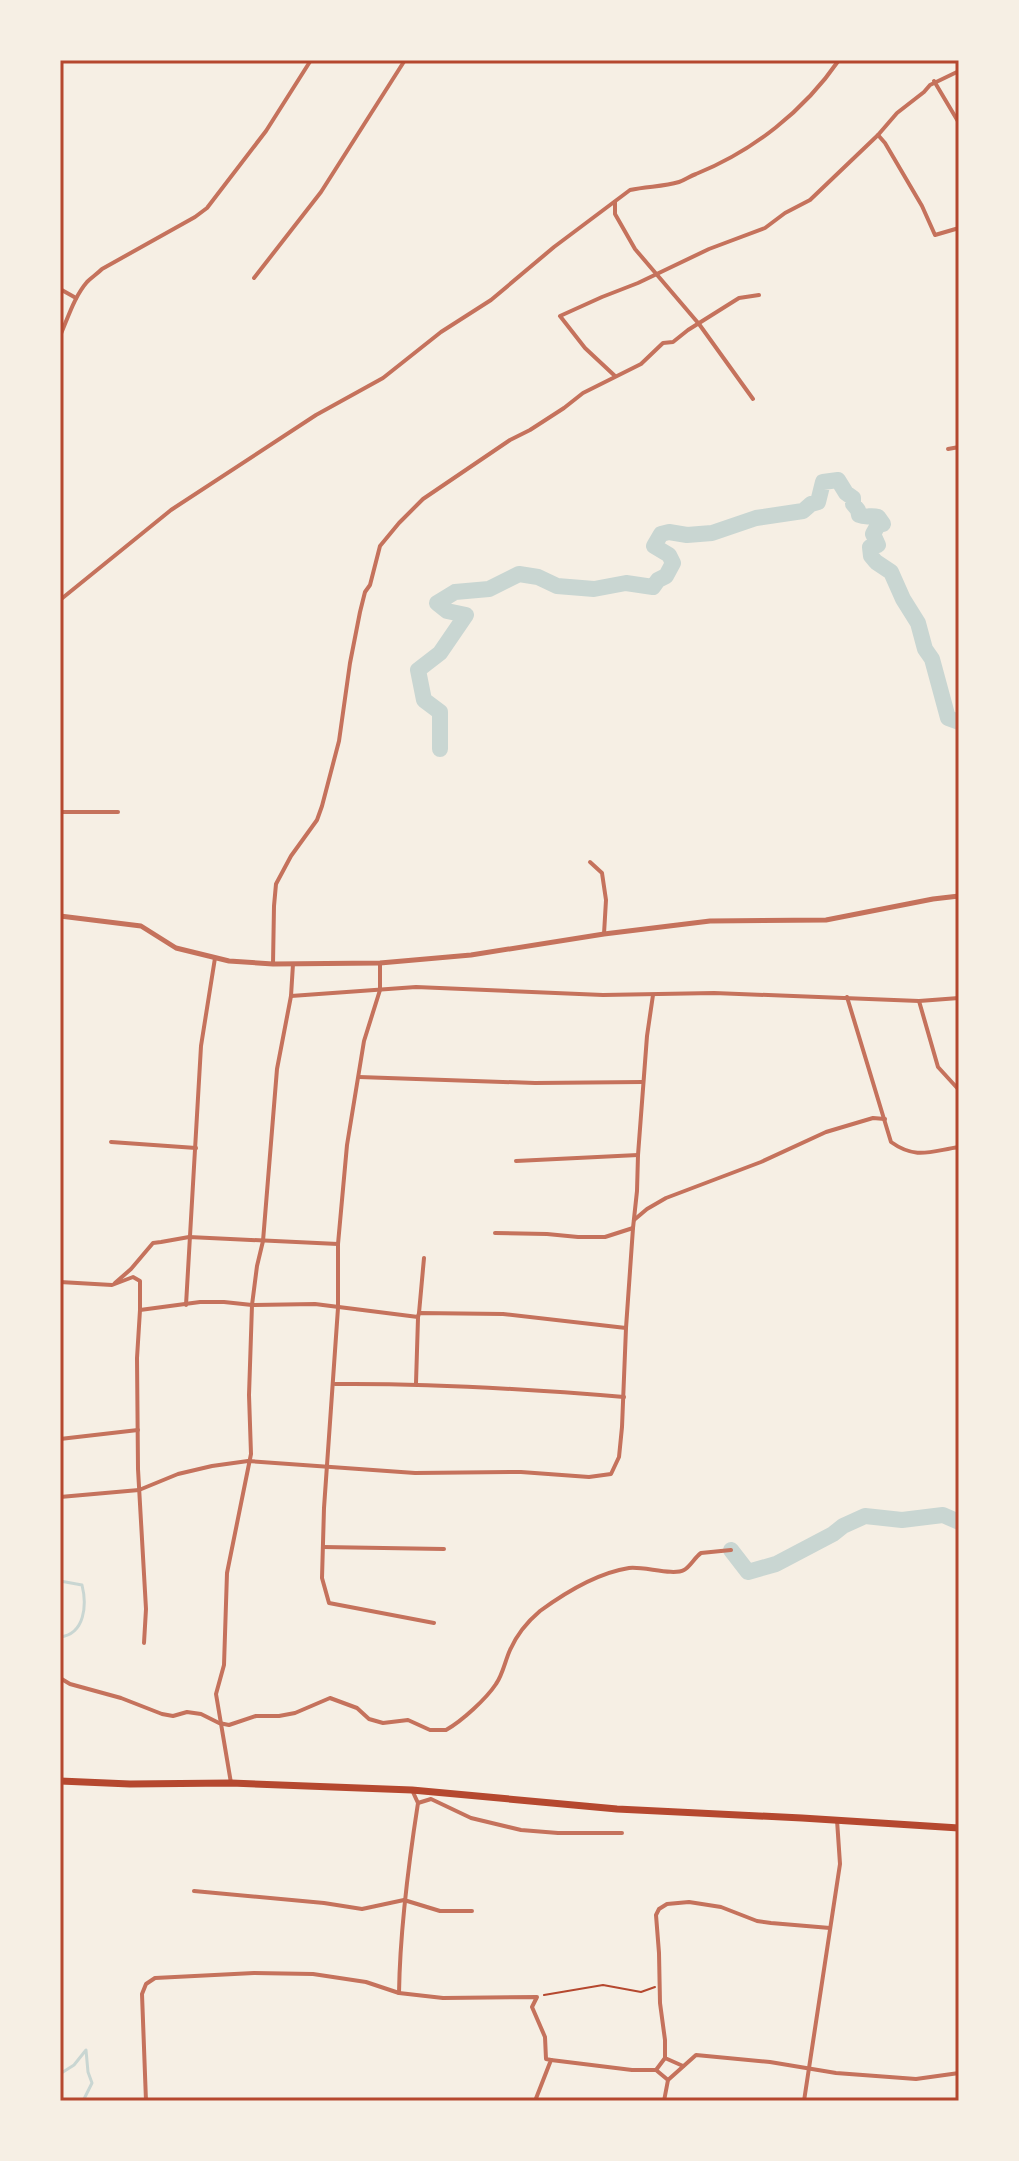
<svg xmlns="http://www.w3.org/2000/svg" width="1019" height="2161" font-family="Helvetica,sans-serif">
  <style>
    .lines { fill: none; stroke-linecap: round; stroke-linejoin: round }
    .stream { stroke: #c9d6d2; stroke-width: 3 }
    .river { stroke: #c9d6d2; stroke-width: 16 }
    .path { stroke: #b5482f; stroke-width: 2 }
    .minor { stroke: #c5725c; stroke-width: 4 }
    .tertiary { stroke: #c5725c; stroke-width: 5 }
    .trunk { stroke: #b5482f; stroke-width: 7 }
    .neatline { fill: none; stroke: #b5482f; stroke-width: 3 }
  </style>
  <rect width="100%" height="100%" fill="#f6efe4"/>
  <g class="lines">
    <g class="stream">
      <path d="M60,1581L82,1585C87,1605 85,1634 60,1637"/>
      <polyline points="60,2071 63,2072 74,2065 86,2050 88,2072 92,2083 83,2101"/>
    </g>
    <g class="river">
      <path d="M440,749V712L424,700L418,670L440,653L466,615L447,611L437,603L455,592L489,589L519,574L538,577L557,586L594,589L626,583L653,587L658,580L666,576L673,563L669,555L654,546L661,534L669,532L687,535L712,533L756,518L803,511L811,504L818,502L823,482L838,480L846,493L853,498V504L858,510L859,515C866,518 871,515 878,517L883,524L878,525L873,534L878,545L870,547L871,556L876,562L891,572L903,599L918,623L925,649L932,659L948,718L959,722"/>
      <polyline points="731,1550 748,1572 776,1564 833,1534 843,1526 865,1516 902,1520 943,1515 959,1522"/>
    </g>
    <polyline class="path" points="544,1995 603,1985 641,1992 655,1987"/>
    <g class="minor">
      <polyline points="934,81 959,123"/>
      <polyline points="878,135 885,143 922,206 935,235 959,228"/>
      <polyline points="615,202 615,214 635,249 699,324 753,399"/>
      <polyline points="254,278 321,192 405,60"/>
      <polyline points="60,289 76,298"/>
      <path d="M60,336C68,318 74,297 87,282C92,277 97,274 102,269L195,217L207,208L266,131L311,60"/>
      <polyline points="615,376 585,348 560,316 602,297 638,283 709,249 765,228 785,213 810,200 878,135 897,113 924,92 930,85 959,71"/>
      <polyline points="948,449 959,447"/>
      <path d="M60,600L171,510L316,415L383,378L441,332L491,300L554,247L630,190C647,186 663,187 679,182C685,180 690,176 696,174C753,151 804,111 839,60"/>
      <polyline points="60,812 118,812"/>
      <polyline points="590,862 602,873 606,900 604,934"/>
      <polyline points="380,963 380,990 364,1041 347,1145 338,1244 338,1308 324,1508 322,1578 329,1603 434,1623"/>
      <polyline points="273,964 274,906 276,884 291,856 317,820 322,806 339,741 350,663 360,612 365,592 370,585 380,546 399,523 423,499 510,440 530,430 564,408 583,393 641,364 663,343 673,342 688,330 739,298 759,295"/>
      <polyline points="291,996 416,987 603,995 714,993 919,1001 959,998"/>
      <path d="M847,997L891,1142C916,1160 931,1151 959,1147"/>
      <polyline points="919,1001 938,1067 959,1090"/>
      <polyline points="359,1077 535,1083 643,1082"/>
      <polyline points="111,1142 196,1148"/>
      <polyline points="516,1161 638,1155"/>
      <polyline points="634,1220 647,1209 666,1198 761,1162 826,1132 873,1118 885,1119"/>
      <polyline points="495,1233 547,1234 578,1237 605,1237 633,1228"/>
      <polyline points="60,1282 112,1285 133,1277 140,1281 140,1310 137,1358 138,1469 146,1609 144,1643"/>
      <polyline points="115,1283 131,1269 153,1243 161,1242 189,1237 338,1244"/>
      <polyline points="186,1305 201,1046 215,958"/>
      <polyline points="140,1310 200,1302 224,1302 252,1305 315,1304 418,1317 419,1313 503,1314 626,1328"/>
      <polyline points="419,1313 424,1258"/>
      <polyline points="416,1383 418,1318"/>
      <path d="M335,1384C432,1383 527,1389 624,1397"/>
      <polyline points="60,1439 138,1430"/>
      <polyline points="60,1497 139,1490 178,1474 212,1466 248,1461 415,1473 521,1472 589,1477 611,1474 619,1457 622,1427 626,1328 633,1228 637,1191 638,1155 647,1036 653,995"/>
      <polyline points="323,1547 444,1549"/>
      <path d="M60,1678L70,1684L121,1698L162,1714L173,1716L187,1712L201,1714L219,1723L229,1725L256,1716H279L295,1713L330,1698L357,1708L369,1719L383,1723L408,1720L430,1730H446C462,1721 486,1699 496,1684C503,1674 505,1661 510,1650C517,1634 527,1622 540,1611C566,1592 597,1573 629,1568C643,1566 673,1576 684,1570C690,1567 695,1557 701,1553L731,1550"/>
      <polyline points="231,1783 216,1694 224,1665 227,1573 251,1454 249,1395 252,1305 257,1266 263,1241 277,1069 291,996 293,964"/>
      <polyline points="418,1803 431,1799 471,1818 521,1830 558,1833 622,1833"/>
      <polyline points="194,1891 324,1903 362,1909 404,1900 440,1911 472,1911"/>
      <path d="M399,1993C400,1929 408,1867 418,1803L412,1790"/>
      <polyline points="551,2060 632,2070 656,2070 668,2080"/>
      <polyline points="683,2066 665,2058 665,2040 660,2003 659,1953 656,1915 659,1909 667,1904 689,1902 721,1907 757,1921 771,1923 830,1928"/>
      <polyline points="656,2070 665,2058"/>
      <polyline points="146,2101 142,1994 146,1984 155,1978 254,1973 313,1974 366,1982 399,1993 443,1998 537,1997 532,2007 545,2037 546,2059 551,2060 535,2101"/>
      <polyline points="664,2101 668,2080 696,2055 770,2062 836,2073 916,2079 959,2073"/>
      <polyline points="804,2101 840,1864 837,1820"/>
    </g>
    <polyline class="tertiary" points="60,916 141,926 176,948 229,961 273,964 380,963 471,955 604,934 710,921 826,920 933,899 959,896"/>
    <polyline class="trunk" points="60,1781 130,1784 231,1783 412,1790 617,1809 802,1818 959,1828"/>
  </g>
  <rect width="1019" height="2161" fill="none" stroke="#f6efe4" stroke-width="124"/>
  <rect x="62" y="62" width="895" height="2037" class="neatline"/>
</svg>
